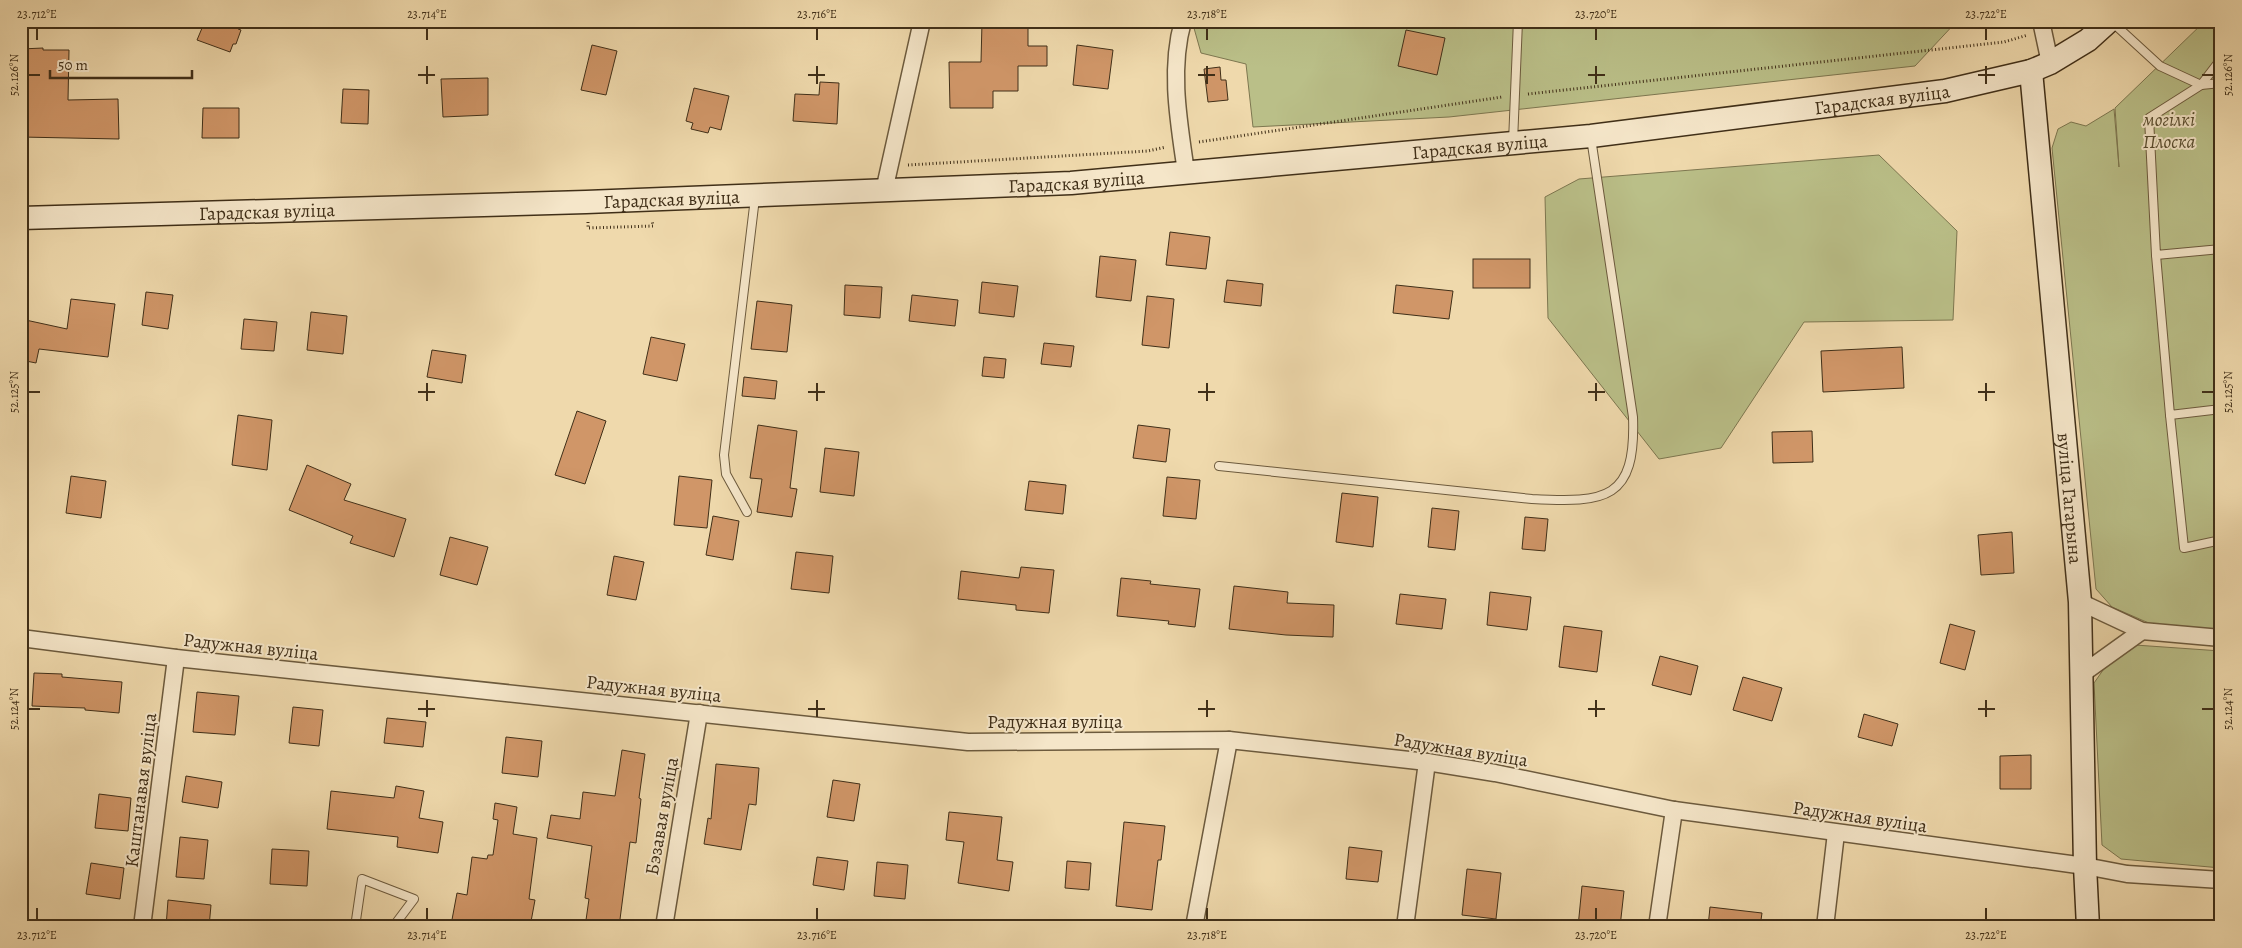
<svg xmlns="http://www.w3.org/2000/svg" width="2242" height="948" font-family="Alegreya,serif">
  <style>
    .green { fill: #babf88; stroke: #7d7750 }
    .building { fill: #d09668; stroke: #402f18 }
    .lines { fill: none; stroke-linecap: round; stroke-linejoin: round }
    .lane-casing { stroke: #6c5a3d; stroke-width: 10 }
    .street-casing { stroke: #6c5a3d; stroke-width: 19 }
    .secondary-casing { stroke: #402f18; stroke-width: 25 }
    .path { stroke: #402f18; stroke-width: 3; stroke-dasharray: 1 2.5; stroke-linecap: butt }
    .lane { stroke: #f5e6c9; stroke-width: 8 }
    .street { stroke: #f5e6c9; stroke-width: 16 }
    .secondary { stroke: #f5e6c9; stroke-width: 22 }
    .ticks { fill: none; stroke: #402f18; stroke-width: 2 }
    .labels { text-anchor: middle; stroke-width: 4; stroke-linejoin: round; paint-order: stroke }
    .street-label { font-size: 19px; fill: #402f18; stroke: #f5e6c9 }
    .park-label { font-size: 19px; font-style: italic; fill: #584c2e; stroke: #f5e6c9 }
    .neatline { fill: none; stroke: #402f18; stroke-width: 2 }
    .ticks-label { font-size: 12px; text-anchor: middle; fill: #402f18 }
  </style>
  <rect width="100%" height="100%" fill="#efd9ac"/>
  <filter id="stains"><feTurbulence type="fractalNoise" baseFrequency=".004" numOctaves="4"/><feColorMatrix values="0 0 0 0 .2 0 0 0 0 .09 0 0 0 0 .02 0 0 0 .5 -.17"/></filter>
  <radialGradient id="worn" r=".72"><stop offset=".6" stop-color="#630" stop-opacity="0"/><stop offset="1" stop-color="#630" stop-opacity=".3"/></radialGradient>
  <g class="green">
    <polygon points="1192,21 1274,21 1277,25 1314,26 1327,21 1957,21 1915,66 1449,117 1253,127 1246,64 1201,53"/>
    <polygon points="2205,21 2221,21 2221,631 2151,624 2112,607 2096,589 2052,148 2058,129 2071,122 2086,126 2114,109 2119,167 2115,108"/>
    <polygon points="1879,155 1957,231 1953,320 1804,322 1721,448 1659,459 1548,318 1545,197 1579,179"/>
    <polygon points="2135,645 2221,651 2221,868 2121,859 2102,845 2094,683 2108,663"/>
  </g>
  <g class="building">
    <polygon points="205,21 241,21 238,29 241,30 236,44 233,44 230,52 197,40"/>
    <polygon points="982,22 1001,23 1001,28 1028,28 1028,46 1047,46 1047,66 1018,66 1018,91 993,91 993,108 950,108 949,62 981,62"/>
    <polygon points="1406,30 1445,38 1437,75 1398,66"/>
    <polygon points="592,45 617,51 606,95 581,90"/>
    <polygon points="1077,45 1113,50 1108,89 1073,85"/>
    <polygon points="43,48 43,50 69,50 68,100 118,99 119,139 21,137 21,49"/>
    <polygon points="1220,67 1221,80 1226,80 1228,100 1208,102 1204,69"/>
    <polygon points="488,78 488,115 443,117 441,79"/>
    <polygon points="820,82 839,83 837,124 793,121 795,94 819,95"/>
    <polygon points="694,88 729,96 721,130 710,127 708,133 691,129 693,123 686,121"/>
    <polygon points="343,89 369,90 368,124 341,123"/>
    <polygon points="203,108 239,108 239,138 202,138"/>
    <polygon points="1170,232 1210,237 1206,269 1166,265"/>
    <polygon points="1100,256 1136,260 1131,301 1096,297"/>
    <rect x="1473" y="259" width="57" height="29"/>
    <polygon points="1227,280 1263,284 1261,306 1224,302"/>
    <polygon points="982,282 1018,286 1014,317 979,313"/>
    <polygon points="845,285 882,287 880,318 844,315"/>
    <polygon points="1396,285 1453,291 1449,319 1393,313"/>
    <polygon points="146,292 173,295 168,329 142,325"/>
    <polygon points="912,295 958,300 955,326 909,321"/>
    <polygon points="1147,296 1174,299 1169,348 1142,345"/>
    <polygon points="71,299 115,304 108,357 39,349 36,363 21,360 21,319 67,329"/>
    <polygon points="757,301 792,305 787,352 751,349"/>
    <polygon points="311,312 347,316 343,354 307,350"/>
    <polygon points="244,319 277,322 274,351 241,349"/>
    <polygon points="651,337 685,344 677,381 643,374"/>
    <polygon points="1044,343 1074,346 1071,367 1041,364"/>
    <polygon points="1902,347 1904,388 1823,392 1821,351"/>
    <polygon points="432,350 466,355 462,383 427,377"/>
    <polygon points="984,357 1006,359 1004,378 982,376"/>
    <polygon points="744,377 777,381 775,399 742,396"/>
    <polygon points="577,411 606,421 585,484 555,475"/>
    <polygon points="238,415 272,420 267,470 232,465"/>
    <polygon points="758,425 797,431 790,488 797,489 792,517 757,512 762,479 750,478"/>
    <polygon points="1138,425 1170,429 1166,462 1133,458"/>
    <polygon points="1812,431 1813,462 1773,463 1772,432"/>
    <polygon points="825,448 859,452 854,496 820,492"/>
    <polygon points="307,465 351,484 344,500 406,519 394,557 350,543 353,536 289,510"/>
    <polygon points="71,476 106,481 101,518 66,513"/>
    <polygon points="679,476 712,480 707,528 674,525"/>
    <polygon points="1167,477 1200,480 1196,519 1163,516"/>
    <polygon points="1029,481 1066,485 1063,514 1025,510"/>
    <polygon points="1342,493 1378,497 1373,547 1336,542"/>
    <polygon points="1432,508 1459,511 1455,550 1428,547"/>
    <polygon points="713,516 739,521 733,560 706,555"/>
    <polygon points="1525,517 1548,519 1545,551 1522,549"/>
    <polygon points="2012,532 2014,573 1981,575 1978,535"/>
    <polygon points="450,537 488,547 477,585 440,575"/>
    <polygon points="796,552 833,556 829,593 791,589"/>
    <polygon points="614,556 644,562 636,600 607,595"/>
    <polygon points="1021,567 1054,570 1049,613 1016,610 1016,605 958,599 961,571 1019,578"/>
    <polygon points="1121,578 1151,581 1150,584 1200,589 1195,627 1168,624 1169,621 1117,616"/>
    <polygon points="1234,586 1288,592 1287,603 1334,605 1333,637 1286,635 1229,629"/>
    <polygon points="1490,592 1531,597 1527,630 1487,625"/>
    <polygon points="1400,594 1446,599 1442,629 1396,624"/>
    <polygon points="1950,624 1975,631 1965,670 1940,663"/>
    <polygon points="1564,626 1602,631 1597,672 1559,667"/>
    <polygon points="1660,656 1698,666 1691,695 1652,685"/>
    <polygon points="34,673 62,674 62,677 122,682 119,713 85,710 85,708 32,706"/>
    <polygon points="1743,677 1782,688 1772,721 1733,710"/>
    <polygon points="197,692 239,696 235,735 193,732"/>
    <polygon points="293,707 323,710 319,746 289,743"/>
    <polygon points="1864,714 1898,724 1892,746 1858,737"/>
    <polygon points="387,718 426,722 423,747 384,743"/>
    <polygon points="506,737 542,741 538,777 502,773"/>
    <polygon points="622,750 645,754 639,798 641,799 636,843 630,842 619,927 585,927 589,899 585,898 592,846 547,838 551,815 580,819 583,792 615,796"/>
    <polygon points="2031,755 2031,789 2000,789 2000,756"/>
    <polygon points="716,764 759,768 756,805 749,804 741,850 704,844 708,818 711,819"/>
    <polygon points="186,776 222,782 218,808 182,802"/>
    <polygon points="833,780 860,784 854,821 827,817"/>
    <polygon points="396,786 424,791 419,818 443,822 438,853 397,847 398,837 327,829 331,791 394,798"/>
    <polygon points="99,794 131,798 128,831 95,828"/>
    <polygon points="495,803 517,807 513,834 537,838 529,899 535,900 530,927 451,925 457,893 467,895 472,857 487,859 488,855 493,855 498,820 493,819"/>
    <polygon points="949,812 1002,817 997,860 1013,862 1009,891 958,883 964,842 946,840"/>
    <polygon points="1124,822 1165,826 1161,860 1158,860 1152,910 1116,906"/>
    <polygon points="180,837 208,840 204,879 176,877"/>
    <polygon points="1349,847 1382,851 1378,882 1346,879"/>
    <polygon points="272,849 309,851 307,886 270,884"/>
    <polygon points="817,857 848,861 844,890 813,885"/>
    <polygon points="1067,861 1091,863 1089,890 1065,888"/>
    <polygon points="877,862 908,865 905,899 874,896"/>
    <polygon points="91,863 124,868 120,899 86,894"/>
    <polygon points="1467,869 1501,873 1496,919 1462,915"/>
    <polygon points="1582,886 1624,891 1620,927 1578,927"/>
    <polygon points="168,900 211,905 209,927 166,927"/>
    <polygon points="1710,907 1762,913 1760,927 1708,927"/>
  </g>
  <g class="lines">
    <defs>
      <g id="lane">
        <polyline points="299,22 299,21"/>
        <polyline points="2112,22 2160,66 2201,85 2221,83"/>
        <polyline points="2221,59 2201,85 2149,118 2156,255 2221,249"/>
        <polyline points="1513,142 1518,21"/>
        <polyline points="2156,255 2170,415 2221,409"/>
        <polyline points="2170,415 2184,548 2221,540"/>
        <path d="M1219,466L1532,499C1606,503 1636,500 1633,417L1591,138"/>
        <polyline points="747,512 726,474 724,455 755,198"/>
        <polyline points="355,927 362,879 414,899 393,927"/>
      </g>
      <g id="street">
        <path d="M1183,21C1169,70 1179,123 1186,172"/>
        <polyline points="2041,21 2050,63"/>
        <polyline points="884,191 922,21"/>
        <polyline points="2080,602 2142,631 2221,638"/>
        <polyline points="21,638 176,658 968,742 1229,740 1427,762 1495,773 1674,810 2085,866 2127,874 2221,880"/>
        <polyline points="2082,674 2142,631"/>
        <polyline points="142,927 176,658"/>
        <polyline points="664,927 699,713"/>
        <polyline points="1194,927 1229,740"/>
        <polyline points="1405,927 1427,762"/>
        <polyline points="1657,927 1674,810"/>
        <polyline points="1825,927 1836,833"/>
      </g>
      <g id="secondary">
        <path id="s1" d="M2031,71L2080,602L2085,866L2088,927"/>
        <path id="s2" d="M21,218L586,202L1071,183L1591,136L1945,91L2031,71L2050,63L2088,40L2109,21"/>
      </g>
    </defs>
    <use href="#lane" class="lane-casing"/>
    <use href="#street" class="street-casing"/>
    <use href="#secondary" class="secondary-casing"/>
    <g class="path">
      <polyline points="1528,94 2004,42 2028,35"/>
      <polyline points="1199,142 1502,97"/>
      <polyline points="908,165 1148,151 1166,147"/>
      <polyline points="588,222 588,228 653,226 652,220"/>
    </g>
    <use href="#lane" class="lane"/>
    <use href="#street" class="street"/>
    <use href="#secondary" class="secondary"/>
  </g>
  <path class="ticks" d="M37,28V40M427,28V40M817,28V40M1207,28V40M1596,28V40M1986,28V40M427,66V84M817,66V84M1207,66V84M1596,66V84M1986,66V84M28,75H40M418,75H435M808,75H825M1198,75H1215M1588,75H1605M1978,75H1995M2202,75H2214M427,383V401M817,383V401M1207,383V401M1596,383V401M1986,383V401M28,392H40M418,392H435M808,392H825M1198,392H1215M1588,392H1605M1978,392H1995M2202,392H2214M427,700V717M817,700V717M1207,700V717M1596,700V717M1986,700V717M28,709H40M418,709H435M808,709H825M1198,709H1215M1588,709H1605M1978,709H1995M2202,709H2214M37,908V920M427,908V920M817,908V920M1207,908V920M1596,908V920M1986,908V920"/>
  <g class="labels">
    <g class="street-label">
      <text dy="7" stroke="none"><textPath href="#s2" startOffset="1866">Гарадская вуліца</textPath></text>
      <text dy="7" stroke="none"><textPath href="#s2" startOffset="1461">Гарадская вуліца</textPath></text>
      <text dy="7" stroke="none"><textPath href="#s2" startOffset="1056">Гарадская вуліца</textPath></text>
      <text dy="7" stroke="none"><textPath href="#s2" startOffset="651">Гарадская вуліца</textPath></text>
      <text dy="7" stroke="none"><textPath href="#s2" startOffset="246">Гарадская вуліца</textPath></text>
      <text dy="7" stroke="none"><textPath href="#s1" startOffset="429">вуліца Гагарына</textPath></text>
      <text transform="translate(251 646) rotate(6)" y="7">Радужная вуліца</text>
      <text transform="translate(654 688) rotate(6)" y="7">Радужная вуліца</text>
      <text x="1055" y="728">Радужная вуліца</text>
      <text transform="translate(1461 749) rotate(9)" y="7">Радужная вуліца</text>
      <text transform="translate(140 790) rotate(-83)" y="7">Каштанавая вуліца</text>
      <text transform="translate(661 816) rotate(-80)" y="7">Бэзавая вуліца</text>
      <text transform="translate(1860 816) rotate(8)" y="7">Радужная вуліца</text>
    </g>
    <g class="park-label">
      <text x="2169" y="126">могілкі<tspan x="2169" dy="22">Плоска</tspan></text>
    </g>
  </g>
  <rect width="2242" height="948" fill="none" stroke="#efd9ac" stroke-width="55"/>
  <path d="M50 70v8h142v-8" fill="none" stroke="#402f18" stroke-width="2.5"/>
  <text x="58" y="70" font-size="15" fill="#402f18" stroke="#f5e6c9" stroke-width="4" paint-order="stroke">50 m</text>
  <rect x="28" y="28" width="2186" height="892" class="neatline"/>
  <g class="ticks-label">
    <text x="37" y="18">23.712°E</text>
    <text x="427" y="18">23.714°E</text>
    <text x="817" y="18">23.716°E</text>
    <text x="1207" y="18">23.718°E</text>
    <text x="1596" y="18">23.720°E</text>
    <text x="1986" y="18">23.722°E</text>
    <text transform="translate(14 75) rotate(-90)" y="4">52.126°N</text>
    <text transform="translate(2228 75) rotate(-90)" y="4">52.126°N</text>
    <text transform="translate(14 392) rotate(-90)" y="4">52.125°N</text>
    <text transform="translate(2228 392) rotate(-90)" y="4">52.125°N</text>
    <text transform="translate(14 709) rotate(-90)" y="4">52.124°N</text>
    <text transform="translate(2228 709) rotate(-90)" y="4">52.124°N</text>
    <text x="37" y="939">23.712°E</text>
    <text x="427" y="939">23.714°E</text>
    <text x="817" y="939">23.716°E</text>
    <text x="1207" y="939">23.718°E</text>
    <text x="1596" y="939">23.720°E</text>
    <text x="1986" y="939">23.722°E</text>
  </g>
  <rect width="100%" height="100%" filter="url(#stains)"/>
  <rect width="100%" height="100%" fill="url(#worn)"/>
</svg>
